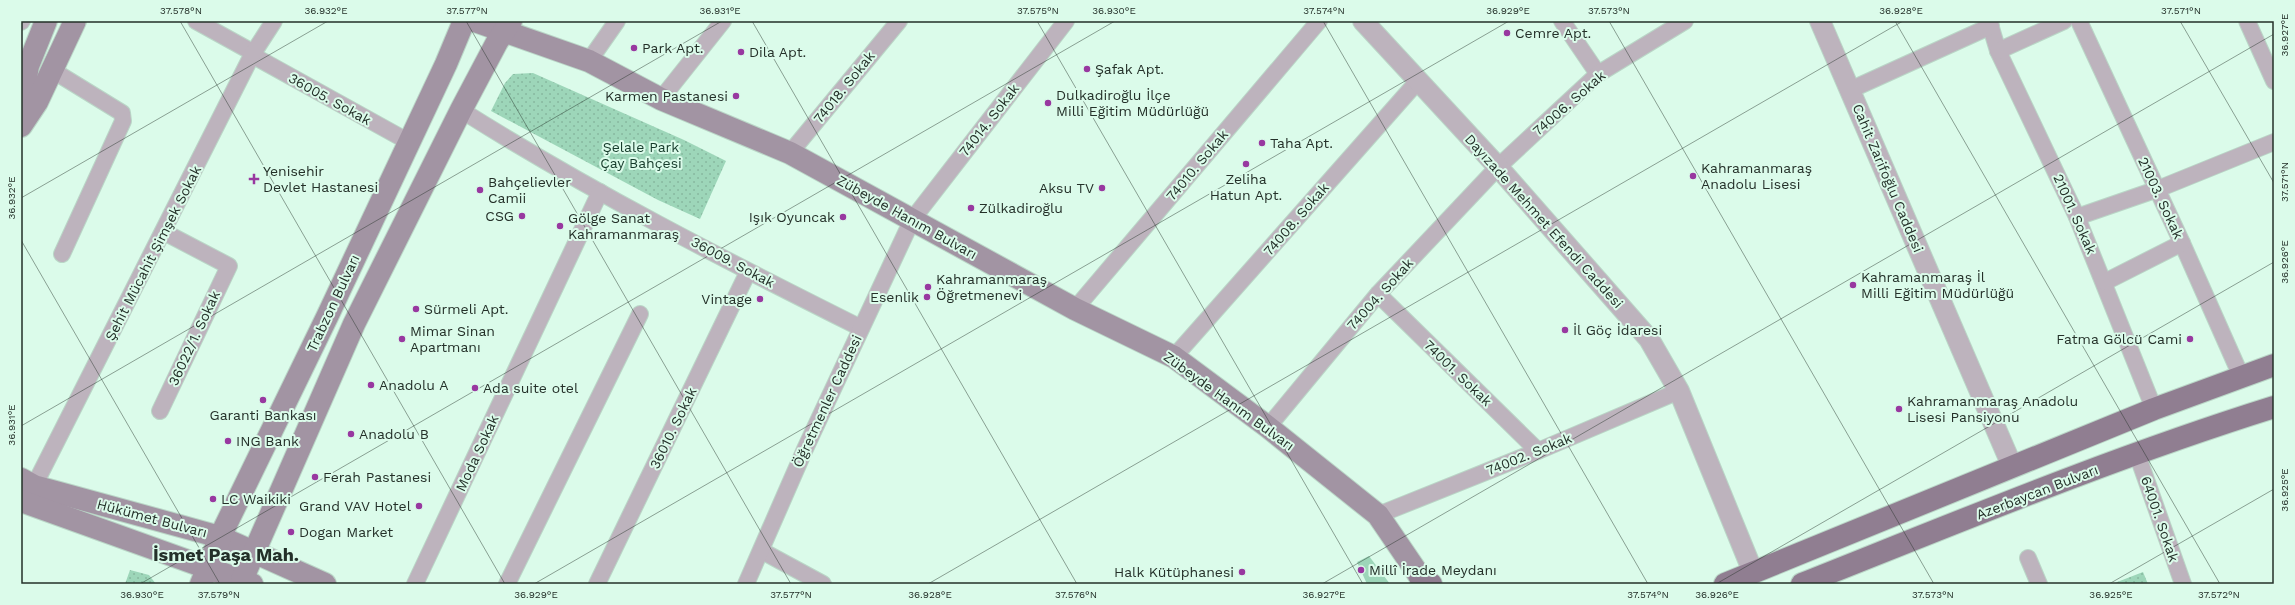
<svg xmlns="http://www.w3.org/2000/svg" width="2295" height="605" font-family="'Work Sans',sans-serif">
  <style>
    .grass { fill: #9dd6b9 }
    .park { fill: url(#park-dots) }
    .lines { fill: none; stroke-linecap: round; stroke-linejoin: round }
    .minor-casing { stroke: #bad6c7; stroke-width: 18 }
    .tertiary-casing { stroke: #bad6c7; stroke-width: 22 }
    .secondary-casing { stroke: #bad6c7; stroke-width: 24 }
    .primary-casing { stroke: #bad6c7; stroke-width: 24 }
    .minor { stroke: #bdb3bd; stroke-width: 16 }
    .tertiary { stroke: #bdb3bd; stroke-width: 20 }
    .secondary { stroke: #a294a3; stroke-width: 22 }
    .primary { stroke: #907e91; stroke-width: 22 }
    .ticks { fill: none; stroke: #243029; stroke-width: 1; stroke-opacity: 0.45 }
    .poi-dot { fill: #9838a0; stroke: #dbfbea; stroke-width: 1.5 }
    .labels { text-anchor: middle; stroke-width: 4; stroke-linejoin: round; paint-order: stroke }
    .poi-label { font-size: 14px; fill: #243029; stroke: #dbfbea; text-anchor: start }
    .street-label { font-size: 14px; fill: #243029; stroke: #dbfbea }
    .park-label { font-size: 14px; fill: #163b2b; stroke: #dbfbea }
    .district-label { font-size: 18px; font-weight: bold; fill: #243029; stroke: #dbfbea }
    .neatline { fill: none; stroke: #243029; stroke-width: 1.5 }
    .ticks-label { font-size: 10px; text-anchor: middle; fill: #243029 }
  </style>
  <defs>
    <pattern id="park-dots" width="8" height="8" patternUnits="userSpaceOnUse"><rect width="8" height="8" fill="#9dd6b9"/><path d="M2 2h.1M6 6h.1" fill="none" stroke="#87b89f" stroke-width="1.8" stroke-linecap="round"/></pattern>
  </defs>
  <rect width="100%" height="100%" fill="#dbfbea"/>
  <polygon class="grass" points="1369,556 1390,584 1367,584 1357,562"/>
  <g class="park">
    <polygon points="533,73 684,140 726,161 700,219 658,200 491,111 505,83 513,74"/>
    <polygon points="130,570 149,575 156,584 125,584"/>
    <polygon points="2143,572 2148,584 2112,584"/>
  </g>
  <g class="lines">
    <defs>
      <g id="minor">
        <polyline points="196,21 254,53"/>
        <polyline points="1562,21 1598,74"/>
        <polyline points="1989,21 1998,51 2077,217 2154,409"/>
        <polyline points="2079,21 2182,243 2241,376"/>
        <polyline points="2247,21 2274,81"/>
        <polyline points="21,22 22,21"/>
        <polyline points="1998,51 2064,21"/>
        <polyline points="252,55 409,142"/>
        <polyline points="589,61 617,21"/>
        <polyline points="52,70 122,113 123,121 62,254"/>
        <polyline points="1850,90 1991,26"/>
        <polyline points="661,99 723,21"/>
        <path d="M461,110C589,191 725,260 861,328"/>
        <polyline points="790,153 899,21"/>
        <polyline points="2077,217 2158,189 2274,142"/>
        <polyline points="2105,282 2182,243"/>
        <polyline points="1378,294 1538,451"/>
        <polyline points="1075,309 1319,21"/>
        <polyline points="1174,357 1418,81"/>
        <polyline points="160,411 229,266 164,232"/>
        <polyline points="1268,427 1378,294 1498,167 1598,74 1685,21"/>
        <polyline points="2137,454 2183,584"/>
        <polyline points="34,486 252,55 274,21"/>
        <polyline points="1378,515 1538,451 1679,391"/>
        <polyline points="762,551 823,584"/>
        <polyline points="2028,558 2039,584"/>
        <polyline points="415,584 600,192"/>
        <polyline points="507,584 640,314"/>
        <polyline points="597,584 748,272"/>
        <polyline points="746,584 805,449 912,220 1066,21"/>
      </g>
      <g id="tertiary">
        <polyline points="1363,21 1498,167 1649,339 1679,391 1753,572"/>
        <polyline points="1820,21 2012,466"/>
      </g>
      <g id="secondary">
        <polyline points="475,21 589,61 661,99 790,153 1075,309 1174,357 1268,427 1378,515 1425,584"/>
        <polyline points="21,107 28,66 46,21"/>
        <polyline points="21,126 37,102 75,21"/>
        <polyline points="21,479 34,486 220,537 325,584"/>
        <polyline points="21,501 252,584"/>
        <polyline points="242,580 354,324 461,110 497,42 511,21"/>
        <polyline points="201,584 220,537 327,317 446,64 464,21"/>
      </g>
      <g id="primary">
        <polyline points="1420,577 1431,584"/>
        <polyline points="1725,584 2154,409 2274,365"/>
        <path d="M1802,584C1958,522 2114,457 2274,407"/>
      </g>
    </defs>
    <use href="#minor" class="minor-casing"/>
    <use href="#tertiary" class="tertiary-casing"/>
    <use href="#secondary" class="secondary-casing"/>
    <use href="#primary" class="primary-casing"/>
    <use href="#minor" class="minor"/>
    <use href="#tertiary" class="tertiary"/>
    <use href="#secondary" class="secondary"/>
    <use href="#primary" class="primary"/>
  </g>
  <path class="ticks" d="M180,21L505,584M466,21L791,584M752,21L1077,584M1037,21L1363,584M1323,21L1648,584M1609,21L1934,584M1895,21L2220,584M2180,21L2274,183M21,198L328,21M21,240L220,584M21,426L722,21M140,584L1115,21M534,584L1509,21M928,584L1903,21M1322,584L2274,34M1716,584L2274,262M2109,584L2274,489"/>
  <g class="poi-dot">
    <circle cx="1507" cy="33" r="4"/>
    <circle cx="634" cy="48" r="4"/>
    <circle cx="741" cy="52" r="4"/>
    <circle cx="1087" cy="69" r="4"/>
    <circle cx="736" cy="96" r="4"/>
    <circle cx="1048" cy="103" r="4"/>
    <circle cx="1262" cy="143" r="4"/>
    <circle cx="1246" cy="164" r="4"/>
    <circle cx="1693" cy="176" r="4"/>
    <path d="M252 173h4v4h4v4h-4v4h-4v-4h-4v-4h4z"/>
    <circle cx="1102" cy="188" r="4"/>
    <circle cx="480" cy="190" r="4"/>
    <circle cx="971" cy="208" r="4"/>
    <circle cx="522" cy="216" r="4"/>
    <circle cx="843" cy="217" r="4"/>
    <circle cx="560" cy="226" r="4"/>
    <circle cx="1853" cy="285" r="4"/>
    <circle cx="928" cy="287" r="4"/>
    <circle cx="927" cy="297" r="4"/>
    <circle cx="760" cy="299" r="4"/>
    <circle cx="416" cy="309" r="4"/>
    <circle cx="1565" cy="330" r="4"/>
    <circle cx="402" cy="339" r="4"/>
    <circle cx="2190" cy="339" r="4"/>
    <circle cx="371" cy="385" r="4"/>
    <circle cx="475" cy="388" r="4"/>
    <circle cx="263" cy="400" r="4"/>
    <circle cx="1899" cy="409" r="4"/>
    <circle cx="351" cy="434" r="4"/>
    <circle cx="228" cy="441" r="4"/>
    <circle cx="315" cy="477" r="4"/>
    <circle cx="213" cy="499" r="4"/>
    <circle cx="419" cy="506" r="4"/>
    <circle cx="291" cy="532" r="4"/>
    <circle cx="1361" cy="570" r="4"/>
    <circle cx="1242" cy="572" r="4"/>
  </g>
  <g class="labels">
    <g class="poi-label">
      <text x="1515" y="38">Cemre Apt.</text>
      <text x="642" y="53">Park Apt.</text>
      <text x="749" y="57">Dila Apt.</text>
      <text x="1095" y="74">Şafak Apt.</text>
      <text x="1056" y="100">Dulkadiroğlu İlçe<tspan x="1056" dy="16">Milli Eğitim Müdürlüğü</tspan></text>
      <text x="728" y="101" text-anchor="end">Karmen Pastanesi</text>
      <text x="1270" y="148">Taha Apt.</text>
      <text x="1701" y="173">Kahramanmaraş<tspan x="1701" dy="16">Anadolu Lisesi</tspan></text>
      <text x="263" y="176">Yenisehir<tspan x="263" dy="16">Devlet Hastanesi</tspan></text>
      <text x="1246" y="184" text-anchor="middle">Zeliha<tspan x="1246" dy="16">Hatun Apt.</tspan></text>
      <text x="488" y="187">Bahçelievler<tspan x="488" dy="16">Camii</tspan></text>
      <text x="1094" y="193" text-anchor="end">Aksu TV</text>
      <text x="979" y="213">Zülkadiroğlu</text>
      <text x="514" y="221" text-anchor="end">CSG</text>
      <text x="835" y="222" text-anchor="end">Işık Oyuncak</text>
      <text x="568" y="223">Gölge Sanat<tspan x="568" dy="16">Kahramanmaraş</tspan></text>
      <text x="1861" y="282">Kahramanmaraş İl<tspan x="1861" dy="16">Milli Eğitim Müdürlüğü</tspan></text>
      <text x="936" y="284">Kahramanmaraş<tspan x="936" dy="16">Öğretmenevi</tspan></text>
      <text x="919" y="302" text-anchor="end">Esenlik</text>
      <text x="752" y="304" text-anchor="end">Vintage</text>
      <text x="424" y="314">Sürmeli Apt.</text>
      <text x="1573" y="335">İl Göç İdaresi</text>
      <text x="410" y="336">Mimar Sinan<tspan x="410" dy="16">Apartmanı</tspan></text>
      <text x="2182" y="344" text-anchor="end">Fatma Gölcü Cami</text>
      <text x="379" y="390">Anadolu A</text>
      <text x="483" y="393">Ada suite otel</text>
      <text x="1907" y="406">Kahramanmaraş Anadolu<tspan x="1907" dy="16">Lisesi Pansiyonu</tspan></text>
      <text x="263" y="420" text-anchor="middle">Garanti Bankası</text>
      <text x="359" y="439">Anadolu B</text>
      <text x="236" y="446">ING Bank</text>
      <text x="323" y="482">Ferah Pastanesi</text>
      <text x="221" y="504">LC Waikiki</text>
      <text x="411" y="511" text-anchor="end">Grand VAV Hotel</text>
      <text x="299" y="537">Dogan Market</text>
      <text x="1369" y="575">Millî İrade Meydanı</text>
      <text x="1234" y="577" text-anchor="end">Halk Kütüphanesi</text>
    </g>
    <g class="street-label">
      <text transform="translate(844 87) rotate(-51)" y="5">74018. Sokak</text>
      <text transform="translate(330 99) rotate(29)" y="5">36005. Sokak</text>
      <text transform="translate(1569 103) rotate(-41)" y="5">74006. Sokak</text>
      <text transform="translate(989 120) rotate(-52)" y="5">74014. Sokak</text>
      <text transform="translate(1197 165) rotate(-50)" y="5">74010. Sokak</text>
      <text transform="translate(1888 178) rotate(67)" y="5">Cahit Zarifoğlu Caddesi</text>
      <text transform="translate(2161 198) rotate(65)" y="5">21003. Sokak</text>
      <text transform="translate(2075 214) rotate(66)" y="5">21001. Sokak</text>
      <text transform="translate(907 217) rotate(29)" y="5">Zübeyde Hanım Bulvarı</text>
      <text transform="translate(1296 219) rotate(-49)" y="5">74008. Sokak</text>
      <text transform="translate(1544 221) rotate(48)" y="5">Dayızade Mehmet Efendi Caddesi</text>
      <text transform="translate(153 253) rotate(-63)" y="5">Şehit Mücahit Şimşek Sokak</text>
      <text transform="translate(733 262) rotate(28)" y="5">36009. Sokak</text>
      <text transform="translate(1380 294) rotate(-48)" y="5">74004. Sokak</text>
      <text transform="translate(333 303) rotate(-65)" y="5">Trabzon Bulvarı</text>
      <text transform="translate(194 338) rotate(-65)" y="5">36022/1. Sokak</text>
      <text transform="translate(1458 373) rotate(44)" y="5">74001. Sokak</text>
      <text transform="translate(827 401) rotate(-65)" y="5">Öğretmenler Caddesi</text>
      <text transform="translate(1229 401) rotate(36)" y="5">Zübeyde Hanım Bulvarı</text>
      <text transform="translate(673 428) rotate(-64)" y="5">36010. Sokak</text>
      <text transform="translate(477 453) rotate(-65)" y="5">Moda Sokak</text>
      <text transform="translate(1529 454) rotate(-22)" y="5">74002. Sokak</text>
      <text transform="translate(2037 492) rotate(-21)" y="5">Azerbaycan Bulvarı</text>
      <text transform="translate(152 518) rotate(15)" y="5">Hükümet Bulvarı</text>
      <text transform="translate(2160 519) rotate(71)" y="5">64001. Sokak</text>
    </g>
    <g class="park-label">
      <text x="641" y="152">Şelale Park<tspan x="641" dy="16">Çay Bahçesi</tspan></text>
    </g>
    <g class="district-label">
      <text x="226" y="561">İsmet Paşa Mah.</text>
    </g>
  </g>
  <rect width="2295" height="605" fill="none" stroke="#dbfbea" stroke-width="44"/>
  <rect x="22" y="22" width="2251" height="561" class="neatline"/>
  <g class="ticks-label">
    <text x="181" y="14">37.578°N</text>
    <text x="326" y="14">36.932°E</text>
    <text x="467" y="14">37.577°N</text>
    <text x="720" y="14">36.931°E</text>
    <text x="1038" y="14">37.575°N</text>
    <text x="1114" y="14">36.930°E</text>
    <text x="1324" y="14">37.574°N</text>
    <text x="1508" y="14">36.929°E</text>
    <text x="1609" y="14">37.573°N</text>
    <text x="1901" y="14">36.928°E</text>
    <text x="2181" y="14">37.571°N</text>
    <text transform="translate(2284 35) rotate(-90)" y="4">36.927°E</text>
    <text transform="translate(2284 182) rotate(-90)" y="4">37.571°N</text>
    <text transform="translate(11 198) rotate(-90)" y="4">36.932°E</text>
    <text transform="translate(2284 262) rotate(-90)" y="4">36.926°E</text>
    <text transform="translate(11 425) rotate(-90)" y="4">36.931°E</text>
    <text transform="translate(2284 490) rotate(-90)" y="4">36.925°E</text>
    <text x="142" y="598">36.930°E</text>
    <text x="219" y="598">37.579°N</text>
    <text x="536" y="598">36.929°E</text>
    <text x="791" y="598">37.577°N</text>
    <text x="930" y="598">36.928°E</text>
    <text x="1076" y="598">37.576°N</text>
    <text x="1324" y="598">36.927°E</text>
    <text x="1648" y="598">37.574°N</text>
    <text x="1717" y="598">36.926°E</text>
    <text x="1933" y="598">37.573°N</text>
    <text x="2111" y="598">36.925°E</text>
    <text x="2219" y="598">37.572°N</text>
  </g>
</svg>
